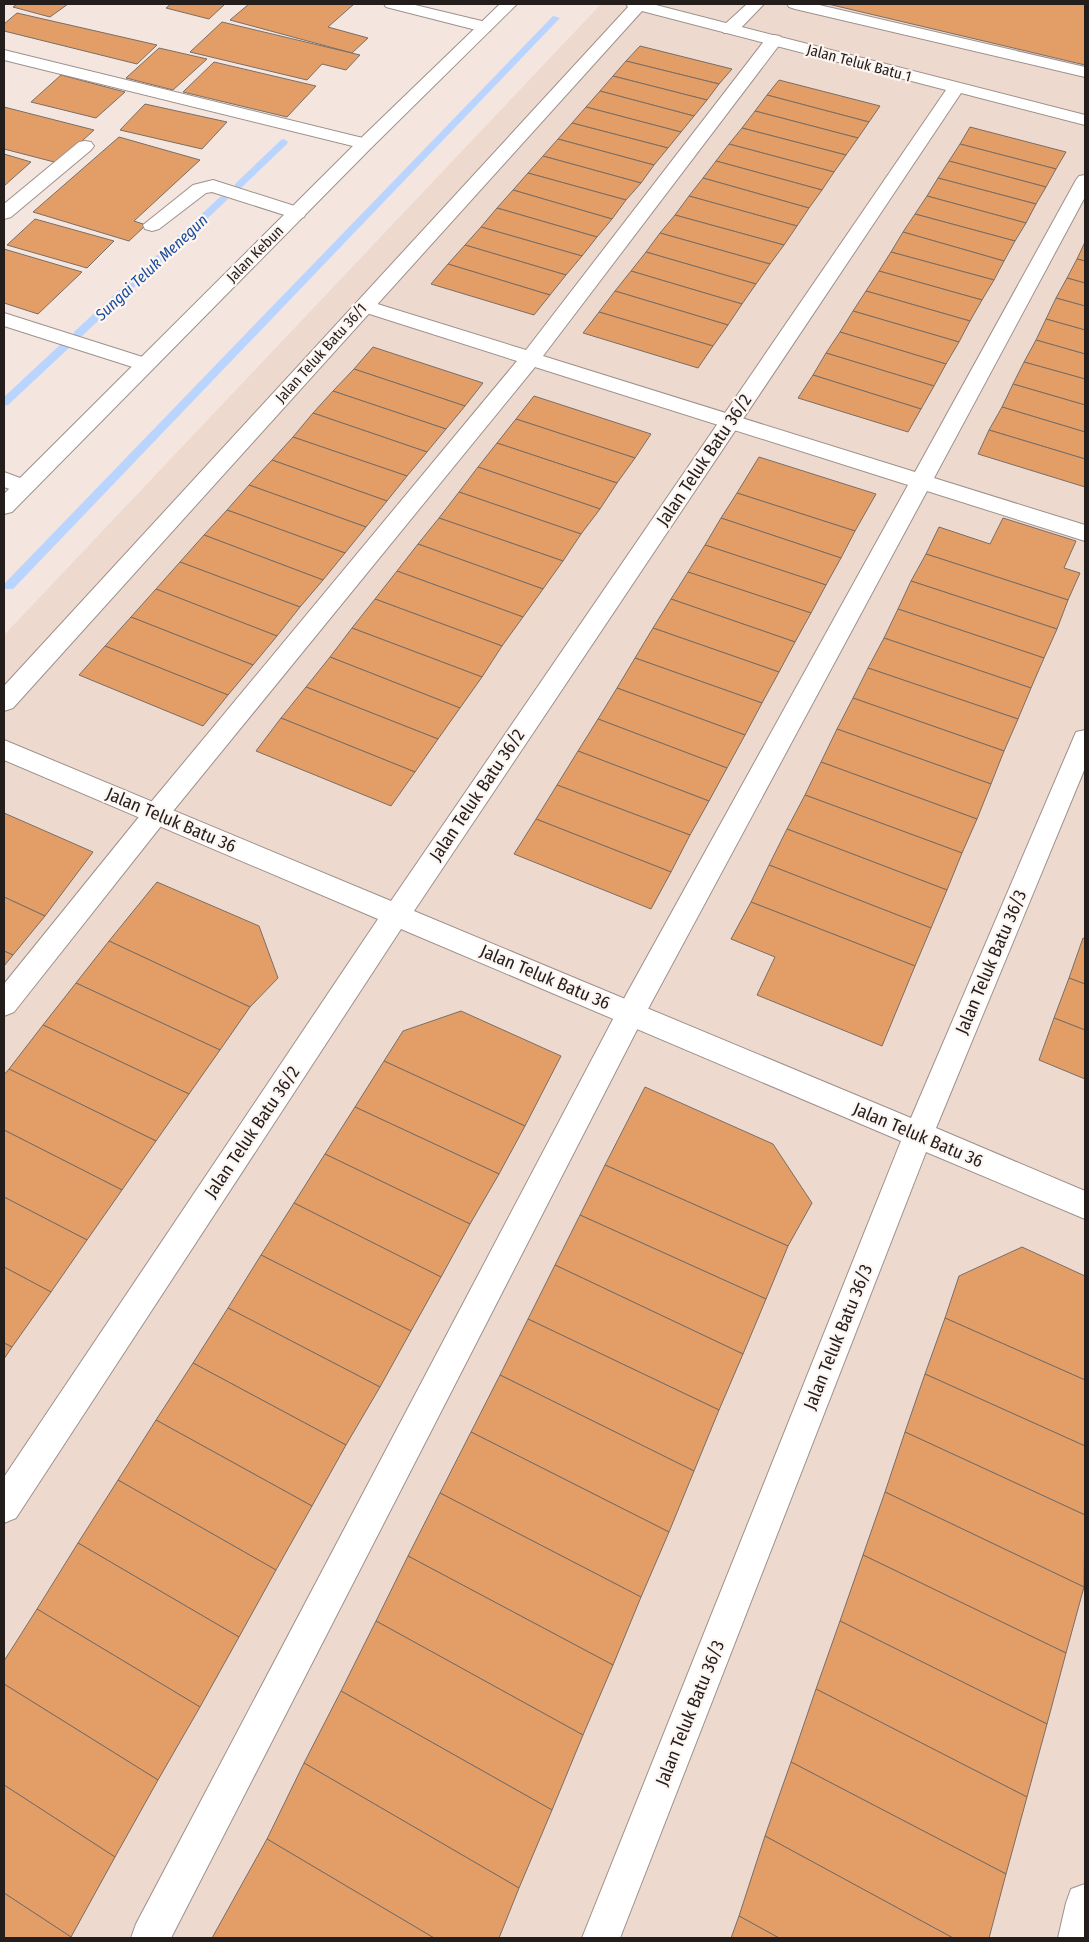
<svg xmlns="http://www.w3.org/2000/svg" width="1089" height="1942" font-family="'Fira Sans Condensed',sans-serif">
  <style>
    .built { fill: #eed9cf }
    .lines { fill: none; stroke-linecap: round; stroke-linejoin: round }
    .stream { fill: #b9d4fe; fill-rule: evenodd }
    .building { fill: #e39d67; stroke: #796e66 }
    .lane-casing { stroke: #9e918b; stroke-width: 2 }
    .street-casing { stroke: #9e918b; stroke-width: 2 }
    .secondary-casing { stroke: #9e918b; stroke-width: 2 }
    .lane { fill: #fff; fill-rule: evenodd }
    .street { fill: #fff; fill-rule: evenodd }
    .secondary { fill: #fff; fill-rule: evenodd }
    .labels { text-anchor: middle; stroke-width: 4.5; stroke-linejoin: round; paint-order: stroke }
    .far-street-label { font-size: 15px; fill: #231e1c; stroke: #fdf5f1 }
    .far-water-label { font-size: 16px; font-style: italic; fill: #194c9a; stroke: #fdf5f1 }
    .street-label { font-size: 18px; fill: #231e1c; stroke: #fdf5f1 }
  </style>
  <rect width="100%" height="100%" fill="#f4e6df"/>
  <polygon class="built" points="601,4 1085,4 1085,1938 4,1938 4,635"/>
  <g class="lines">
    <g class="stream">
      <polygon points="553,16 560,18 13,589 5,589 5,583"/>
      <polygon points="284,139 288,142 287,144 241,188 235,188 235,184 281,140"/>
      <polygon points="223,196 228,199 226,201 82,336 74,336 74,332 220,197"/>
      <polygon points="66,342 71,345 70,347 8,405 4,406 4,397 62,343"/>
    </g>
  </g>
  <g class="building">
    <polygon points="17,4 68,4 50,17 13,7"/>
    <polygon points="171,4 225,4 209,19 166,8"/>
    <polygon points="249,4 354,4 328,27 368,38 352,53 230,20"/>
    <polygon points="828,4 1085,4 1085,65"/>
    <polygon points="17,13 157,45 137,64 4,31 4,24"/>
    <polygon points="222,22 360,55 346,70 322,64 307,80 190,52"/>
    <polygon points="640,46 732,69 719,84 626,61"/>
    <polygon points="159,48 207,59 173,90 126,78"/>
    <polygon points="626,61 719,84 707,100 613,76"/>
    <polygon points="214,62 316,86 287,117 183,92"/>
    <polygon points="61,75 125,92 96,118 31,102"/>
    <polygon points="613,76 707,100 694,116 600,91"/>
    <polygon points="779,80 880,106 869,122 767,95"/>
    <polygon points="600,91 694,116 681,132 586,107"/>
    <polygon points="767,95 869,122 858,138 755,111"/>
    <polygon points="145,104 227,122 202,149 120,130"/>
    <polygon points="4,107 94,130 58,163 4,149"/>
    <polygon points="586,107 681,132 668,148 572,123"/>
    <polygon points="755,111 858,138 846,155 742,128"/>
    <polygon points="572,123 668,148 654,165 558,139"/>
    <polygon points="970,127 1066,152 1056,169 960,144"/>
    <polygon points="742,128 846,155 834,172 729,144"/>
    <polygon points="119,137 200,160 134,221 146,225 129,241 33,212"/>
    <polygon points="558,139 654,165 641,183 543,156"/>
    <polygon points="729,144 834,172 822,190 716,161"/>
    <polygon points="960,144 1056,169 1046,187 949,161"/>
    <polygon points="4,154 31,162 4,186"/>
    <polygon points="543,156 641,183 626,200 528,173"/>
    <polygon points="716,161 822,190 809,208 703,178"/>
    <polygon points="949,161 1046,187 1036,204 938,178"/>
    <polygon points="528,173 626,200 612,219 513,190"/>
    <polygon points="703,178 809,208 797,226 689,196"/>
    <polygon points="938,178 1036,204 1026,223 927,196"/>
    <polygon points="513,190 612,219 597,237 497,208"/>
    <polygon points="689,196 797,226 784,245 675,215"/>
    <polygon points="927,196 1026,223 1015,241 915,214"/>
    <polygon points="497,208 597,237 582,256 481,227"/>
    <polygon points="915,214 1015,241 1004,261 903,232"/>
    <polygon points="675,215 784,245 770,264 660,233"/>
    <polygon points="35,219 114,241 87,268 7,245"/>
    <polygon points="481,227 582,256 566,275 465,245"/>
    <polygon points="903,232 1004,261 994,280 891,252"/>
    <polygon points="660,233 770,264 756,284 646,252"/>
    <polygon points="1085,242 1085,261 1077,259"/>
    <polygon points="465,245 566,275 550,295 448,264"/>
    <polygon points="4,249 82,272 38,314 4,303"/>
    <polygon points="646,252 756,284 742,304 631,271"/>
    <polygon points="891,252 994,280 982,300 879,271"/>
    <polygon points="1077,259 1085,261 1085,283 1067,278"/>
    <polygon points="448,264 550,295 534,315 431,284"/>
    <polygon points="631,271 742,304 728,325 615,291"/>
    <polygon points="879,271 982,300 970,321 866,291"/>
    <polygon points="1067,278 1085,283 1085,306 1056,298"/>
    <polygon points="615,291 728,325 713,346 599,312"/>
    <polygon points="866,291 970,321 959,342 853,311"/>
    <polygon points="1056,298 1085,306 1085,330 1046,319"/>
    <polygon points="853,311 959,342 946,364 840,332"/>
    <polygon points="599,312 713,346 698,368 583,333"/>
    <polygon points="1046,319 1085,330 1085,354 1036,340"/>
    <polygon points="840,332 946,364 934,386 826,353"/>
    <polygon points="1036,340 1085,354 1085,379 1024,362"/>
    <polygon points="373,347 483,383 465,406 354,369"/>
    <polygon points="826,353 934,386 921,409 813,375"/>
    <polygon points="1024,362 1085,379 1085,405 1013,384"/>
    <polygon points="354,369 465,406 446,429 333,391"/>
    <polygon points="813,375 921,409 908,432 798,398"/>
    <polygon points="1013,384 1085,405 1085,432 1002,407"/>
    <polygon points="333,391 446,429 427,452 313,413"/>
    <polygon points="534,396 651,434 635,458 516,419"/>
    <polygon points="1002,407 1085,432 1085,459 989,430"/>
    <polygon points="313,413 427,452 407,476 293,437"/>
    <polygon points="516,419 635,458 617,483 497,443"/>
    <polygon points="989,430 1085,459 1085,487 978,454"/>
    <polygon points="293,437 407,476 387,501 272,460"/>
    <polygon points="497,443 617,483 600,509 478,467"/>
    <polygon points="759,457 876,494 855,531 737,493"/>
    <polygon points="272,460 387,501 366,527 249,485"/>
    <polygon points="478,467 600,509 581,534 459,492"/>
    <polygon points="249,485 366,527 345,553 227,510"/>
    <polygon points="459,492 581,534 563,561 439,518"/>
    <polygon points="737,493 855,531 841,558 721,518"/>
    <polygon points="227,510 345,553 323,580 204,535"/>
    <polygon points="439,518 563,561 543,589 418,544"/>
    <polygon points="721,518 841,558 826,585 705,545"/>
    <polygon points="1003,518 1076,541 1064,568 1080,573 1068,600 926,554 939,527 990,544"/>
    <polygon points="204,535 323,580 300,607 180,562"/>
    <polygon points="418,544 543,589 523,617 397,571"/>
    <polygon points="705,545 826,585 811,613 688,572"/>
    <polygon points="926,554 1068,600 1057,629 911,581"/>
    <polygon points="180,562 300,607 277,636 156,589"/>
    <polygon points="397,571 523,617 502,646 375,599"/>
    <polygon points="688,572 811,613 795,642 671,599"/>
    <polygon points="911,581 1057,629 1044,658 898,609"/>
    <polygon points="156,589 277,636 253,665 131,617"/>
    <polygon points="375,599 502,646 482,677 352,628"/>
    <polygon points="671,599 795,642 779,672 653,628"/>
    <polygon points="898,609 1044,658 1031,688 884,638"/>
    <polygon points="131,617 253,665 228,695 105,646"/>
    <polygon points="352,628 482,677 460,708 330,657"/>
    <polygon points="653,628 779,672 762,703 635,658"/>
    <polygon points="884,638 1031,688 1018,719 868,668"/>
    <polygon points="105,646 228,695 203,726 79,675"/>
    <polygon points="330,657 460,708 438,739 306,687"/>
    <polygon points="635,658 762,703 745,735 617,688"/>
    <polygon points="868,668 1018,719 1004,751 853,698"/>
    <polygon points="306,687 438,739 415,772 281,718"/>
    <polygon points="617,688 745,735 727,768 598,719"/>
    <polygon points="853,698 1004,751 991,784 837,729"/>
    <polygon points="281,718 415,772 391,806 256,751"/>
    <polygon points="598,719 727,768 709,801 578,751"/>
    <polygon points="837,729 991,784 977,819 821,762"/>
    <polygon points="578,751 709,801 690,835 557,785"/>
    <polygon points="821,762 977,819 962,853 805,795"/>
    <polygon points="557,785 690,835 671,872 536,819"/>
    <polygon points="805,795 962,853 947,890 787,829"/>
    <polygon points="4,813 93,852 45,916 4,897"/>
    <polygon points="536,819 671,872 651,909 514,854"/>
    <polygon points="787,829 947,890 931,928 769,865"/>
    <polygon points="769,865 931,928 915,966 751,902"/>
    <polygon points="157,882 259,926 278,978 250,1007 109,941"/>
    <polygon points="4,897 45,916 13,955 4,951"/>
    <polygon points="751,902 915,966 882,1046 757,995 775,957 731,939"/>
    <polygon points="1083,938 1085,939 1085,984 1069,978"/>
    <polygon points="109,941 250,1007 220,1050 76,983"/>
    <polygon points="4,951 13,955 4,966"/>
    <polygon points="1069,978 1085,984 1085,1030 1054,1018"/>
    <polygon points="76,983 220,1050 189,1094 43,1025"/>
    <polygon points="461,1011 561,1056 525,1126 384,1061 403,1031"/>
    <polygon points="1054,1018 1085,1030 1085,1079 1039,1060"/>
    <polygon points="43,1025 189,1094 156,1141 9,1069"/>
    <polygon points="384,1061 525,1126 499,1174 355,1107"/>
    <polygon points="9,1069 156,1141 122,1190 4,1130 4,1075"/>
    <polygon points="645,1087 773,1144 812,1203 788,1246 605,1165"/>
    <polygon points="355,1107 499,1174 470,1224 325,1154"/>
    <polygon points="4,1130 122,1190 87,1240 4,1197"/>
    <polygon points="325,1154 470,1224 441,1277 294,1203"/>
    <polygon points="605,1165 788,1246 766,1299 580,1215"/>
    <polygon points="4,1197 87,1240 51,1292 4,1267"/>
    <polygon points="294,1203 441,1277 411,1331 261,1255"/>
    <polygon points="580,1215 766,1299 743,1354 555,1265"/>
    <polygon points="1022,1247 1085,1276 1085,1380 945,1318 959,1276"/>
    <polygon points="261,1255 411,1331 380,1387 228,1308"/>
    <polygon points="555,1265 743,1354 719,1410 528,1319"/>
    <polygon points="4,1267 51,1292 12,1347 4,1343"/>
    <polygon points="228,1308 380,1387 346,1445 193,1363"/>
    <polygon points="945,1318 1085,1380 1085,1446 925,1374"/>
    <polygon points="528,1319 719,1410 694,1471 500,1375"/>
    <polygon points="4,1343 12,1347 4,1359"/>
    <polygon points="193,1363 346,1445 312,1506 156,1420"/>
    <polygon points="925,1374 1085,1446 1085,1515 905,1432"/>
    <polygon points="500,1375 694,1471 669,1532 471,1432"/>
    <polygon points="156,1420 312,1506 276,1570 118,1480"/>
    <polygon points="471,1432 669,1532 641,1597 440,1493"/>
    <polygon points="905,1432 1085,1515 1084,1587 885,1492"/>
    <polygon points="118,1480 276,1570 239,1637 78,1543"/>
    <polygon points="885,1492 1084,1587 1066,1653 863,1555"/>
    <polygon points="440,1493 641,1597 613,1665 408,1556"/>
    <polygon points="78,1543 239,1637 200,1707 37,1609"/>
    <polygon points="863,1555 1066,1653 1047,1724 840,1621"/>
    <polygon points="408,1556 613,1665 583,1735 376,1621"/>
    <polygon points="37,1609 200,1707 158,1780 4,1684 4,1661"/>
    <polygon points="376,1621 583,1735 552,1810 341,1691"/>
    <polygon points="840,1621 1047,1724 1027,1797 816,1689"/>
    <polygon points="4,1684 158,1780 115,1857 4,1785"/>
    <polygon points="816,1689 1027,1797 1006,1874 791,1762"/>
    <polygon points="341,1691 552,1810 519,1888 304,1763"/>
    <polygon points="791,1762 1006,1874 989,1938 953,1938 765,1836"/>
    <polygon points="304,1763 519,1888 499,1938 434,1938 267,1839"/>
    <polygon points="4,1785 115,1857 71,1937 4,1893"/>
    <polygon points="765,1836 953,1938 779,1938 739,1916"/>
    <polygon points="267,1839 434,1938 212,1938"/>
    <polygon points="4,1893 71,1937 70,1938 4,1938"/>
    <polygon points="739,1916 779,1938 731,1938"/>
  </g>
  <g class="lines">
    <defs>
      <g id="lane">
        <polygon points="747,4 764,4 736,33 724,33 722,29 724,25"/>
        <polygon points="787,4 815,4 1085,67 1085,77 795,9 789,7"/>
        <polygon points="774,35 780,36 782,40 780,44 543,356 915,472 1076,180 1079,176 1085,175 1085,197 934,478 1085,525 1085,541 927,491 641,1022 171,1938 131,1938 136,1924 621,1004 908,485 535,367 165,821 14,1012 4,1016 4,984 147,807 517,361 357,310 354,306 357,302 364,300 371,302 526,350 768,36"/>
        <polygon points="213,180 304,209 306,213 304,217 297,219 212,192 206,193 159,229 152,231 145,229 143,225 193,185"/>
        <polygon points="4,472 31,482 34,487 31,492 23,494 4,487"/>
        <polygon points="1085,1884 1085,1938 1058,1938 1066,1903 1071,1889"/>
      </g>
      <g id="street">
        <polygon points="384,4 411,4 490,23 492,27 490,31 484,32 386,7"/>
        <polygon points="626,4 652,4 1085,115 1085,125 961,93 414,911 911,1118 1073,739 1076,732 1085,730 1085,768 936,1128 1085,1191 1085,1219 926,1152 620,1938 582,1938 901,1141 401,929 16,1518 4,1523 4,1477 378,919 4,760 4,740 391,901 946,90 642,11 13,708 4,711 4,686 628,7"/>
        <polygon points="4,50 371,140 374,144 371,148 365,149 4,60"/>
        <polygon points="85,141 91,142 94,146 91,150 11,217 4,219 4,204 79,142"/>
        <polygon points="4,313 152,360 155,365 152,370 145,371 4,326"/>
      </g>
      <polygon id="secondary" points="500,4 517,4 371,148 12,512 4,514 4,494 359,140"/>
    </defs>
    <use href="#lane" class="lane-casing"/>
    <use href="#street" class="street-casing"/>
    <use href="#secondary" class="secondary-casing"/>
    <use href="#lane" class="lane"/>
    <use href="#street" class="street"/>
    <use href="#secondary" class="secondary"/>
  </g>
  <g class="labels">
    <g class="far-street-label">
      <text transform="translate(859 63) rotate(15)" y="5">Jalan Teluk Batu 1</text>
      <text transform="translate(255 254) rotate(-45)" y="5">Jalan Kebun</text>
      <text transform="translate(321 353) rotate(-48)" y="5">Jalan Teluk Batu 36/1</text>
    </g>
    <g class="far-water-label">
      <text transform="translate(151 267) rotate(-43)" y="6">Sungai Teluk Menegun</text>
    </g>
    <g class="street-label">
      <text transform="translate(704 460) rotate(-56)" y="6">Jalan Teluk Batu 36/2</text>
      <text transform="translate(477 795) rotate(-56)" y="6">Jalan Teluk Batu 36/2</text>
      <text transform="translate(171 820) rotate(23)" y="6">Jalan Teluk Batu 36</text>
      <text transform="translate(991 962) rotate(-67)" y="6">Jalan Teluk Batu 36/3</text>
      <text transform="translate(545 977) rotate(23)" y="6">Jalan Teluk Batu 36</text>
      <text transform="translate(252 1132) rotate(-56)" y="6">Jalan Teluk Batu 36/2</text>
      <text transform="translate(918 1135) rotate(23)" y="6">Jalan Teluk Batu 36</text>
      <text transform="translate(838 1337) rotate(-68)" y="6">Jalan Teluk Batu 36/3</text>
      <text transform="translate(690 1713) rotate(-68)" y="6">Jalan Teluk Batu 36/3</text>
    </g>
  </g>
  <rect width="1089" height="1942" fill="none" stroke="#231e1c" stroke-width="10"/>
</svg>
